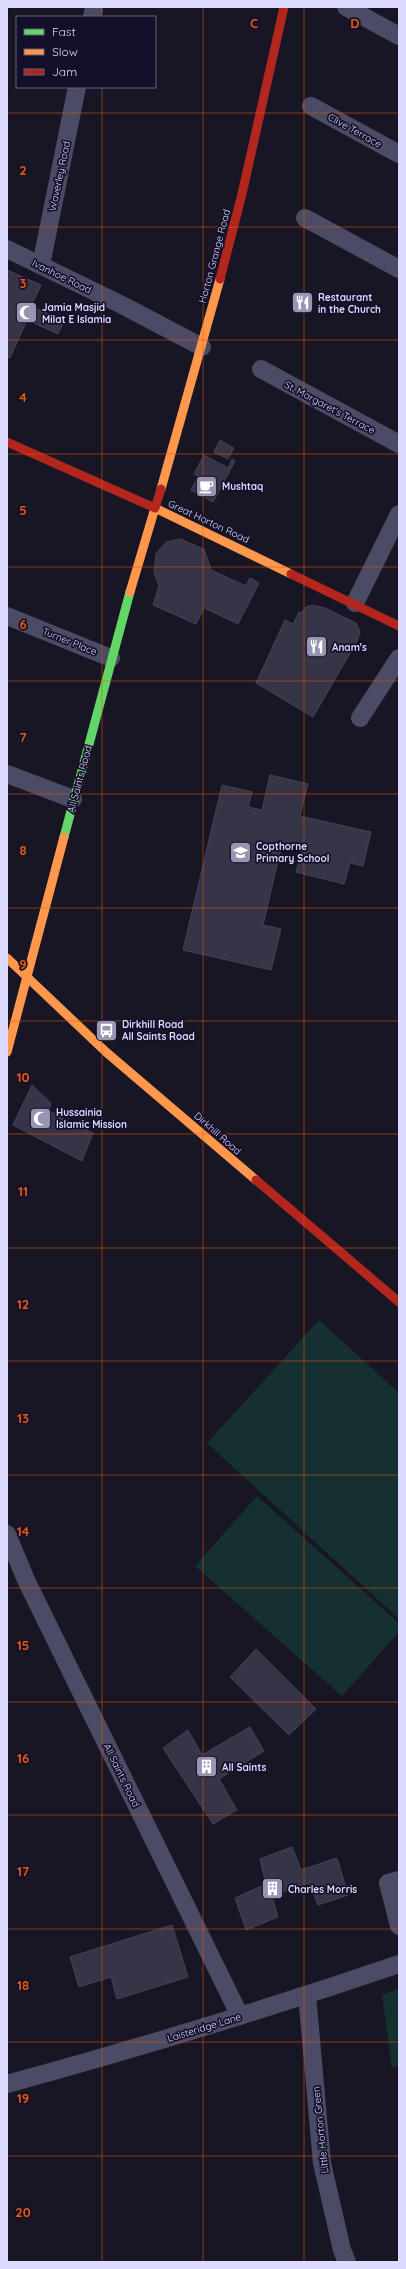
<svg xmlns="http://www.w3.org/2000/svg" width="406" height="2269" font-family="Quicksand,sans-serif">
  <style>
    .green { fill: #143130 }
    .building { fill: #363446; stroke: #454158 }
    .lines { fill: none; stroke-linecap: round; stroke-linejoin: round }
    .street { stroke: #4b4b65; stroke-width: 18 }
    .fast { stroke: #63d668; stroke-width: 9 }
    .slow { stroke: #ff974d; stroke-width: 9 }
    .jam { stroke: #b3261e; stroke-width: 9 }
    .grid { fill: none; stroke: #e8590c; stroke-width: 1; stroke-opacity: 0.55 }
    .labels { text-anchor: middle; stroke-width: 3.5; stroke-linejoin: round; paint-order: stroke }
    .street-label { font-size: 10px; fill: #dcdaff; stroke: #14102a }
    .poi-label { font-size: 10px; font-weight: bold; fill: #dcdaff; stroke: #14102a; text-anchor: start }
    .grid-label { font-size: 13px; text-anchor: middle; font-weight: bold; fill: #e8590c; stroke: #14102a; stroke-width: 3.5; stroke-linejoin: round; paint-order: stroke }
  </style>
  <rect width="100%" height="100%" fill="#181624"/>
  <g class="green">
    <polygon points="319,1320 399,1393 399,1619 207,1443"/>
    <polygon points="257,1496 399,1623 399,1632 342,1696 195,1566"/>
    <polygon points="399,1988 399,2066 392,2068 382,1995"/>
  </g>
  <g class="building">
    <polygon points="7,270 41,285 31,306 64,321 58,334 27,320 10,358 7,357"/>
    <polygon points="220,440 234,448 228,459 214,452"/>
    <polygon points="204,455 228,468 232,459 235,461 213,502 191,490 198,476 194,474"/>
    <polygon points="180,539 204,549 211,570 246,586 250,578 259,583 238,624 204,608 196,624 153,605 159,586 154,572 156,554 166,542"/>
    <polygon points="312,605 325,608 356,623 360,632 357,641 313,717 256,683 285,620 293,624 299,612 301,613 306,607"/>
    <polygon points="270,775 308,784 300,816 371,832 363,866 350,863 344,884 296,872 302,849 282,844 263,925 281,929 271,970 183,950 222,785 252,792 248,807 262,810"/>
    <polygon points="32,1085 51,1103 49,1111 93,1133 82,1161 13,1125"/>
    <polygon points="256,1649 316,1709 289,1735 230,1677"/>
    <polygon points="250,1727 264,1751 219,1779 237,1810 213,1824 163,1748 188,1730 202,1755"/>
    <polygon points="292,1847 301,1870 337,1858 348,1895 318,1905 309,1883 272,1896 278,1917 246,1930 235,1898 266,1884 260,1859"/>
    <polygon points="172,1925 188,1977 117,1999 111,1977 79,1987 70,1957"/>
  </g>
  <g class="lines">
    <g class="street">
      <polyline points="346,7 399,36"/>
      <polyline points="92,17 94,7"/>
      <polyline points="311,106 399,154"/>
      <polyline points="305,218 399,269"/>
      <polyline points="7,249 122,305 202,347"/>
      <polyline points="41,265 77,87"/>
      <polyline points="261,369 399,444"/>
      <polyline points="355,603 399,514"/>
      <polyline points="7,616 111,658"/>
      <polyline points="360,718 399,658"/>
      <polyline points="7,774 73,799"/>
      <polyline points="7,1534 26,1580 240,2016"/>
      <polyline points="399,1880 388,1883 399,1926"/>
      <polyline points="307,1995 322,2163 342,2250 347,2262"/>
      <path d="M7,2084C139,2048 270,2008 399,1964"/>
    </g>
    <polyline class="fast" points="64,837 130,592"/>
    <g class="slow">
      <polyline points="161,489 220,279"/>
      <polyline points="130,592 155,508 291,574"/>
      <polyline points="7,958 106,1052 256,1180"/>
      <polyline points="7,1052 64,837"/>
    </g>
    <g class="jam">
      <polyline points="220,279 242,194 284,7"/>
      <polyline points="7,442 155,508 161,489"/>
      <polyline points="291,574 399,626"/>
      <polyline points="256,1180 399,1302"/>
    </g>
  </g>
  <path class="grid" d="M102,7V17M203,7V2262M304,7V2262M102,87V2262M7,113H399M7,227H399M7,340H399M7,454H399M7,567H399M7,681H399M7,794H399M7,908H399M7,1021H399M7,1134H399M7,1248H399M7,1361H399M7,1475H399M7,1588H399M7,1702H399M7,1815H399M7,1929H399M7,2042H399M7,2156H399"/>
  <defs>
    <symbol id="restaurant-square" viewBox="-11 -11 22 22"><rect x="-9" y="-9" width="18" height="18" rx="4" fill="#9795b2" stroke="#14102a"/><path d="M-5-6h1v4h1v-4h1v4h1v-4h1v5L-1.5 .5V6h-2V.5L-5-1ZM5-6V6H3V1.5H1.5Q1.5-4 5-6Z" fill="#fff"/></symbol>
    <symbol id="mosque-square" viewBox="-11 -11 22 22"><rect x="-9" y="-9" width="18" height="18" rx="4" fill="#9795b2" stroke="#14102a"/><path d="M3.5-4.9A6 6 0 1 0 3.5 4.9A5 5 0 1 1 3.5-4.9Z" fill="#fff"/></symbol>
    <symbol id="cafe-square" viewBox="-11 -11 22 22"><rect x="-9" y="-9" width="18" height="18" rx="4" fill="#9795b2" stroke="#14102a"/><path d="M-5.5-4.5H6V0H3Q3 3.5 0 3.5H-2.5Q-5.5 3.5-5.5 0ZM3-3.2v2h1.7v-2ZM-6 4.5H4V6H-6Z" fill="#fff"/></symbol>
    <symbol id="school-square" viewBox="-11 -11 22 22"><rect x="-9" y="-9" width="18" height="18" rx="4" fill="#9795b2" stroke="#14102a"/><path d="M0-5L7-2L0 1L-7-2ZM-4 1L0 2.5L4 1V4Q0 6-4 4Z" fill="#fff"/></symbol>
    <symbol id="bus-square" viewBox="-11 -11 22 22"><rect x="-9" y="-9" width="18" height="18" rx="4" fill="#9795b2" stroke="#14102a"/><path d="M-5-6H5V4H4V6H2V4H-2V6H-4V4H-5ZM-3.5-4V0h7V-4ZM-3.5 1.2v1.5H-2V1.2ZM2 1.2v1.5H3.5V1.2Z" fill="#fff"/></symbol>
    <symbol id="building-square" viewBox="-11 -11 22 22"><rect x="-9" y="-9" width="18" height="18" rx="4" fill="#9795b2" stroke="#14102a"/><path d="M-4-6H4V6H1V3H-1V6H-4ZM-2.5-4.3h1.7v1.8h-1.7ZM.8-4.3h1.7v1.8H.8ZM-2.5-1h1.7V.8h-1.7ZM.8-1h1.7V.8H.8Z" fill="#fff"/></symbol>
  </defs>
  <g fill-rule="evenodd">
    <use href="#restaurant-square" x="290" y="290" width="25" height="25"/>
    <use href="#mosque-square" x="14" y="300" width="25" height="25"/>
    <use href="#cafe-square" x="194" y="474" width="25" height="25"/>
    <use href="#restaurant-square" x="304" y="634" width="25" height="25"/>
    <use href="#school-square" x="228" y="840" width="25" height="25"/>
    <use href="#bus-square" x="94" y="1018" width="25" height="25"/>
    <use href="#mosque-square" x="28" y="1106" width="25" height="25"/>
    <use href="#building-square" x="194" y="1754" width="25" height="25"/>
    <use href="#building-square" x="260" y="1876" width="25" height="25"/>
  </g>
  <g class="labels">
    <g class="street-label">
      <text transform="translate(355 130) rotate(29)" y="4">Clive Terrace</text>
      <text transform="translate(59 176) rotate(-78)" y="4">Waverley Road</text>
      <text transform="translate(214 256) rotate(-75)" y="4">Horton Grange Road</text>
      <text transform="translate(62 276) rotate(26)" y="4">Ivanhoe Road</text>
      <text transform="translate(330 407) rotate(28)" y="4">St. Margaret's Terrace</text>
      <text transform="translate(209 521) rotate(25)" y="4">Great Horton Road</text>
      <text transform="translate(70 641) rotate(22)" y="4">Turner Place</text>
      <text transform="translate(79 779) rotate(-75)" y="4">All Saints Road</text>
      <text transform="translate(218 1133) rotate(41)" y="4">Dirkhill Road</text>
      <text transform="translate(122 1775) rotate(64)" y="4">All Saints Road</text>
      <text transform="translate(204 2027) rotate(-17)" y="4">Laisteridge Lane</text>
      <text transform="translate(320 2130) rotate(-96)" y="4">Little Horton Green</text>
    </g>
    <g class="poi-label">
      <text x="318" y="301">Restaurant<tspan x="318" dy="12">in the Church</tspan></text>
      <text x="42" y="311">Jamia Masjid<tspan x="42" dy="12">Milat E Islamia</tspan></text>
      <text x="222" y="490">Mushtaq</text>
      <text x="332" y="651">Anam's</text>
      <text x="256" y="850">Copthorne<tspan x="256" dy="12">Primary School</tspan></text>
      <text x="122" y="1028">Dirkhill Road<tspan x="122" dy="12">All Saints Road</tspan></text>
      <text x="56" y="1116">Hussainia<tspan x="56" dy="12">Islamic Mission</tspan></text>
      <text x="222" y="1771">All Saints</text>
      <text x="288" y="1893">Charles Morris</text>
    </g>
  </g>
  <g class="grid-label">
    <text x="254" y="28">C</text>
    <text x="355" y="28">D</text>
    <text x="23" y="175">2</text>
    <text x="23" y="288">3</text>
    <text x="23" y="402">4</text>
    <text x="23" y="515">5</text>
    <text x="23" y="629">6</text>
    <text x="23" y="742">7</text>
    <text x="23" y="855">8</text>
    <text x="23" y="969">9</text>
    <text x="23" y="1082">10</text>
    <text x="23" y="1196">11</text>
    <text x="23" y="1309">12</text>
    <text x="23" y="1423">13</text>
    <text x="23" y="1536">14</text>
    <text x="23" y="1650">15</text>
    <text x="23" y="1763">16</text>
    <text x="23" y="1876">17</text>
    <text x="23" y="1990">18</text>
    <text x="23" y="2103">19</text>
    <text x="23" y="2217">20</text>
  </g>
  <rect width="406" height="2269" fill="none" stroke="#dcdaff" stroke-width="16"/>
  <rect x="16" y="16" width="140" height="72" fill="#14102a" stroke="#64617f"/>
  <rect x="24" y="29" width="20" height="6" fill="#63d668" stroke="#64617f"/>
  <text x="52" y="36" font-size="12" fill="#dcdaff">Fast</text>
  <rect x="24" y="49" width="20" height="6" fill="#ff974d" stroke="#64617f"/>
  <text x="52" y="56" font-size="12" fill="#dcdaff">Slow</text>
  <rect x="24" y="69" width="20" height="6" fill="#b3261e" stroke="#64617f"/>
  <text x="52" y="76" font-size="12" fill="#dcdaff">Jam</text>
</svg>
